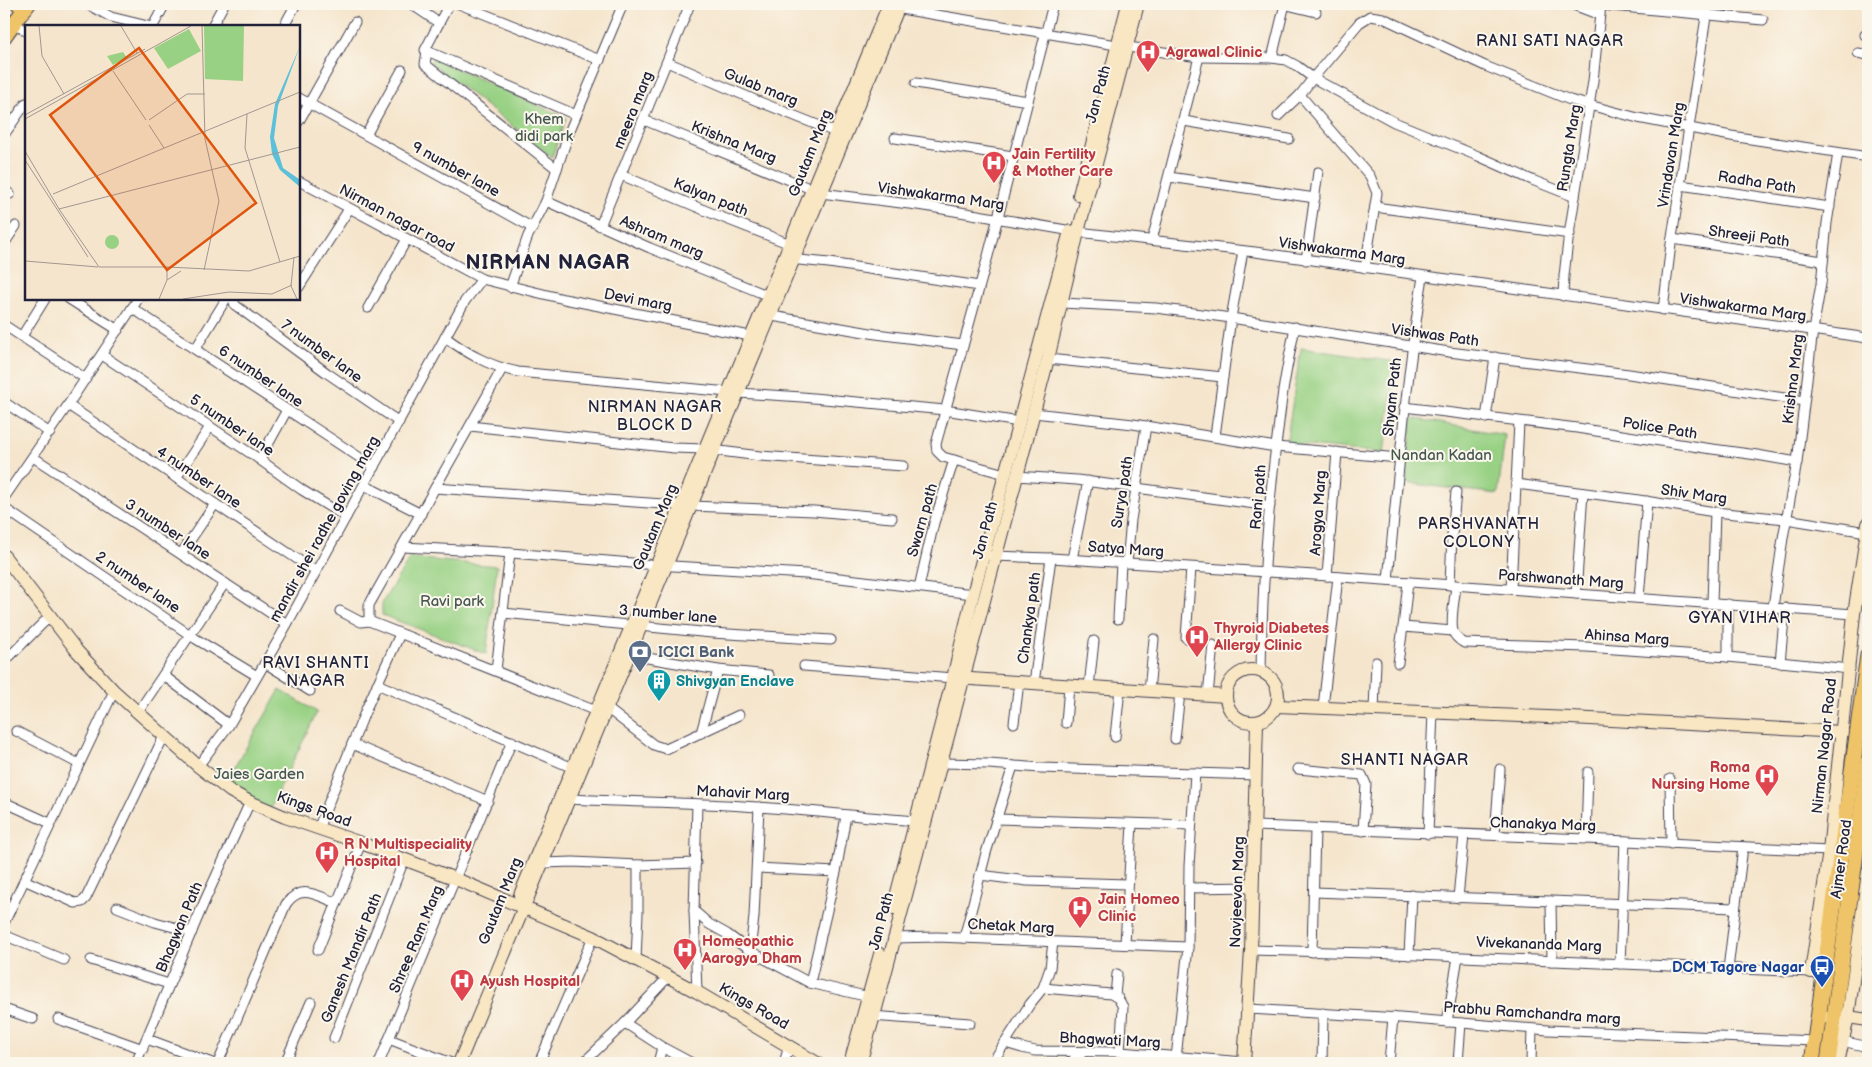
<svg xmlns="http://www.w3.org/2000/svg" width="1872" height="1067" font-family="'Balsamiq Sans',sans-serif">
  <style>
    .green { fill: #98d184; stroke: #5d7a60 }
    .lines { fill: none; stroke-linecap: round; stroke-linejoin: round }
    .street-casing { stroke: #423f51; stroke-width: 11 }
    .secondary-casing { stroke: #423f51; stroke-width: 14 }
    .primary-casing { stroke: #423f51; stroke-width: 16 }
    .highway-casing { stroke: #423f51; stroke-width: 17 }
    .street { stroke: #fff; stroke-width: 9 }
    .secondary { stroke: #f9e7c3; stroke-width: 12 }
    .primary { stroke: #efc469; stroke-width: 14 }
    .highway { stroke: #efc469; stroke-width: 15 }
    .labels { text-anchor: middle; stroke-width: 4; stroke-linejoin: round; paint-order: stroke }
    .health-label { font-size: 15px; font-weight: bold; fill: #be3a42; stroke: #fbf7ec; text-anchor: start }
    .street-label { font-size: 15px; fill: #22223b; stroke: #fbf7ec }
    .park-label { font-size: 15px; fill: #455751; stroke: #fbf7ec }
    .service-label { font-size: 15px; font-weight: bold; fill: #4e5e75; stroke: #fbf7ec; text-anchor: start }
    .culture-label { font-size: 15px; font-weight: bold; fill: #0d838f; stroke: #fbf7ec; text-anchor: start }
    .transit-label { font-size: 15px; font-weight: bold; fill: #164399; stroke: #fbf7ec; text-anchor: end }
    .neighbourhood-label { font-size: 16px; letter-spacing: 1px; fill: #22223b; stroke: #fbf7ec }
    .district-label { font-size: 20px; font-weight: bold; letter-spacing: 1px; fill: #22223b; stroke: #fbf7ec }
    .inset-road { fill: none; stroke: #a19792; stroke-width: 1 }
    .view { fill: #de560e; fill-opacity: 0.15; stroke: #de560e; stroke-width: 2.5 }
    .inset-edge { fill: none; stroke: #22223b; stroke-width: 2.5 }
  </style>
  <rect width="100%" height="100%" fill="#fbf7ec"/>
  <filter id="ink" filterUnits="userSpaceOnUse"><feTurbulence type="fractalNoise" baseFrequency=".02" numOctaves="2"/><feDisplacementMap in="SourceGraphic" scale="10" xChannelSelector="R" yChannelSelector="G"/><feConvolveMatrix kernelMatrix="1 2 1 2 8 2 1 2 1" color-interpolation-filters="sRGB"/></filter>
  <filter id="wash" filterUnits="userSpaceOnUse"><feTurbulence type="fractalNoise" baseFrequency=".0096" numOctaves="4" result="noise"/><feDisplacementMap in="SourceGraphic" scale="20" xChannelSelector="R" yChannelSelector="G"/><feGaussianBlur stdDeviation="1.12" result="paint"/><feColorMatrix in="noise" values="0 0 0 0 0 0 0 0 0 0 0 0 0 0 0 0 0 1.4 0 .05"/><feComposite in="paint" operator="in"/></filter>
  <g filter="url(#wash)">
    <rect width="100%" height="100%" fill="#f5e5cc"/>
    <g class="green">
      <polygon points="433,58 566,118 552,157 430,62"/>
      <polygon points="1301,348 1396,362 1384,453 1286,444"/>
      <polygon points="1412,418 1505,435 1498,494 1406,483"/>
      <polygon points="410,558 497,566 486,654 382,615 382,603"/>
      <polygon points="280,690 317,712 267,815 226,782"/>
    </g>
  </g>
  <g filter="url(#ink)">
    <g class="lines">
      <defs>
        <g id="street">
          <polyline points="87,4 111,17 148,26"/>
          <polyline points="411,4 439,23"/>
          <polyline points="449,4 425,50 576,115"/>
          <polyline points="459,4 600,60"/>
          <polyline points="1283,4 1316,12"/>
          <polyline points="1571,4 1600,15"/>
          <polyline points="1601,5 1763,20"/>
          <polyline points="895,8 1128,47 1199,57 1272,58 1286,60 1297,66 1313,78 1359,23 1370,16 1383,18 1485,66 1570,100 1638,118 1731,136 1868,157"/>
          <polyline points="14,23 26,31"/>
          <polyline points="153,26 165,4"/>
          <polyline points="212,26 224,4"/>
          <polyline points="284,26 296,4"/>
          <polyline points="1865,35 1868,36"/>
          <polyline points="427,51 425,64 557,169"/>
          <polyline points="1858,53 1868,55"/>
          <polyline points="1272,58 1285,4"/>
          <polyline points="667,62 755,100 840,134"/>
          <polyline points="916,83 1028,101"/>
          <polyline points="1300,95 1370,176 1377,193 1365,268"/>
          <polyline points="299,98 533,228"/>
          <polyline points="1278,116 1300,95 1313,78 1394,122 1478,156 1532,180 1575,197"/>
          <polyline points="644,120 821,193 925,206 1078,232 1255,252 1868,338"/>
          <polyline points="299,121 355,22"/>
          <polyline points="1184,121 1289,139"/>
          <polyline points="4,135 26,103"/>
          <polyline points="366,135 402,70"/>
          <polyline points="895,138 1013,156"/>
          <polyline points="621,175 716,215 790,244"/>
          <polyline points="1169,177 1315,198"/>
          <polyline points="299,181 482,279 564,299 755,337"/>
          <polyline points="1680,185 1830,207"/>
          <polyline points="4,190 10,194"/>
          <polyline points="546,201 650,248 769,296"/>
          <polyline points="1375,207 1570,234"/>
          <polyline points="600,226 690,4"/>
          <polyline points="1672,239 1823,261"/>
          <polyline points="1152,240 1199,57"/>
          <polyline points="4,244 16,226"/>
          <polyline points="789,259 829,263 979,286"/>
          <polyline points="1306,260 1318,172"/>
          <polyline points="299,287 349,209"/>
          <polyline points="510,287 528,236 546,201 570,130 623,4"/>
          <polyline points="1563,296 1564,276 1568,241 1593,81 1601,4"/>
          <polyline points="69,299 118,330"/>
          <polyline points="233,299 235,305 327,373 399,422"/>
          <polyline points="1062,303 1156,308 1231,318 1449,352 1629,374 1804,401"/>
          <polyline points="132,308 374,467"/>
          <polyline points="368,308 407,239"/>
          <polyline points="1663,310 1671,244 1708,4"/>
          <polyline points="772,316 876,334 963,345"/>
          <polyline points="4,325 86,379"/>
          <polyline points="22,336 45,299"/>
          <path d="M445,337C468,354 489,366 518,372L739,393L802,397L945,410L1019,422"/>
          <polyline points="196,348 226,299"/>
          <polyline points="102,355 256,457 302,490 346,517"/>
          <polyline points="1048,359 1223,377"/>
          <polyline points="502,369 369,605 369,621 596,711"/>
          <polyline points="4,402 50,433"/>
          <polyline points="68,405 315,571"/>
          <polyline points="1404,407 1577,428 1705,448 1757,455 1797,462"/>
          <polyline points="1034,413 1133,424 1276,447 1399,458"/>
          <polyline points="1486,418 1495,357"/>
          <polyline points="470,426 674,448 704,449 760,456 903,466"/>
          <polyline points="1215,436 1231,318 1243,251"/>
          <polyline points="33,457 287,624"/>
          <polyline points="260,459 287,410"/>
          <polyline points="1005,474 943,457 937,451 936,444 988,256 1053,4"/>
          <polyline points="1016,476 1077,480 1270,506"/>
          <polyline points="176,478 210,427"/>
          <polyline points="1516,484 1632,499 1715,512 1786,519 1867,532"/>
          <polyline points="364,485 421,514"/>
          <polyline points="435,488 692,506 814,511 892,518"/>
          <polyline points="4,498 68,405 138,299"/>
          <polyline points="4,508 196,639 257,676"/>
          <polyline points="403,547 499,552 656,565 806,574 973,594"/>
          <polyline points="181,554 215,504"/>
          <polyline points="991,556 1051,558 1314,575 1854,614"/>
          <polyline points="1072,559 1088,481"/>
          <polyline points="1127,563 1131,520 1146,426"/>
          <polyline points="1327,576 1337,452"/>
          <path d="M1388,580C1398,479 1406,377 1423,277"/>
          <polyline points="1408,582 1403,627 1453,631"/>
          <polyline points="1450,585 1452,535 1456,492"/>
          <path d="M1456,585C1455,597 1450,620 1453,631C1455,637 1459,640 1464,643L1586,647L1728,657L1850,669"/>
          <polyline points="919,587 934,523 954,460"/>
          <polyline points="1511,589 1519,422"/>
          <polyline points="1576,594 1583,493"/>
          <polyline points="1639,598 1647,501"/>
          <polyline points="1712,603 1715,512"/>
          <polyline points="1728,604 1728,657"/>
          <polyline points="1773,607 1783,538 1797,462 1813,330 1821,284 1827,223 1838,153"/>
          <polyline points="340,611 361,622 369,621"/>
          <polyline points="503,613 712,633 831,640"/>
          <polyline points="1118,619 1121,563"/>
          <polyline points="1186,638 1191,568"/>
          <polyline points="630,655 718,670 769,675"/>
          <polyline points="4,662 50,616"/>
          <polyline points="265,663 310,691"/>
          <polyline points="1398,663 1403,627"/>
          <polyline points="1780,663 1785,608"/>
          <polyline points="804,666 953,678"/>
          <polyline points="496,670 510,553"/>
          <path d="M1261,671C1262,582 1269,493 1281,406C1284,379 1290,353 1295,327"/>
          <polyline points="163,675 229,725"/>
          <polyline points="1034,683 1051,558"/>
          <polyline points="377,684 573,768"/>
          <polyline points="1089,687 1094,641"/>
          <polyline points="1149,691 1154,639"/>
          <polyline points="1208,695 1213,645"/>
          <polyline points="1323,707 1338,577"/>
          <polyline points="608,709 654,745 666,749 739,715"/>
          <polyline points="1374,710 1376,662"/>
          <polyline points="138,712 225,583"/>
          <polyline points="1014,723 1019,682"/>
          <polyline points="1066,723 1069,686"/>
          <polyline points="16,731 79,764"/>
          <polyline points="701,733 718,670"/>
          <polyline points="1115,737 1120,689"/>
          <polyline points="1175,739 1180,693"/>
          <polyline points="352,744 488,801"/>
          <polyline points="941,763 989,764 1041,768 1256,775"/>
          <polyline points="198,766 229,725 280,637 465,301 482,279"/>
          <polyline points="1298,769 1362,775 1366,784 1363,831"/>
          <polyline points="1670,779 1671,844"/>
          <path d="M570,799C622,802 674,802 726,805C789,808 852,816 915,821"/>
          <polyline points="4,802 50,823"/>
          <polyline points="996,819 1191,825"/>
          <polyline points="1255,826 1586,839 1829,851"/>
          <polyline points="318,829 367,707 400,634"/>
          <polyline points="1428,834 1433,712"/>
          <polyline points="1495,835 1500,769"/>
          <polyline points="1586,839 1588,772"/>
          <polyline points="543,863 573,862 638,865 696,863"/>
          <polyline points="757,868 836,872"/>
          <polyline points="980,875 1027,881 1128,884"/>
          <polyline points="24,880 75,903 82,902 86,898 164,736"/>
          <polyline points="1189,888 1253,887"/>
          <polyline points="1314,892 1735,908"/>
          <polyline points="1458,898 1464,835"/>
          <polyline points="1551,901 1552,961"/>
          <polyline points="117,907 155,922 192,932"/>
          <polyline points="694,911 709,924 727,934 750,951 810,983 869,997"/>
          <polyline points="4,923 114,691"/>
          <polyline points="4,935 64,960"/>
          <polyline points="893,938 937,937 1188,947"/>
          <polyline points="964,938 986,853 1013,766"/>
          <polyline points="1125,944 1132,824"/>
          <polyline points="318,950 361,843"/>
          <polyline points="1251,950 1370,953 1811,972"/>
          <polyline points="750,951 754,917 759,807"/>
          <polyline points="1312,952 1315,829"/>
          <polyline points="1409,955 1412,895"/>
          <polyline points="91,960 169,984"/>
          <polyline points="636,960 638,913 638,865"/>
          <polyline points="1620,964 1625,841"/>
          <polyline points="1728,969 1743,847"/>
          <polyline points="810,983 836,872 846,816"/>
          <polyline points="1043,988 1111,994 1118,998 1123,1007 1120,1052"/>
          <polyline points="697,992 694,911 697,804"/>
          <polyline points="1115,996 1117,974"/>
          <polyline points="4,1009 33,1019"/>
          <polyline points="1249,1009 1400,1018 1548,1030 1815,1041"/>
          <polyline points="870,1016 970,1023"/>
          <polyline points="58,1019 143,1049"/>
          <polyline points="1447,1022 1458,957"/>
          <polyline points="625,1023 662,1047 692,1063"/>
          <polyline points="334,1038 404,860"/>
          <polyline points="147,1039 212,1063"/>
          <polyline points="389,1039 451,1063"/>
          <polyline points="1842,1041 1868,1047"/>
          <polyline points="1005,1043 1022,1048 1035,1051 1120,1052 1244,1062"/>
          <polyline points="1176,1058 1188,947 1189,866 1195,773"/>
          <polyline points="136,1063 206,898 250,802"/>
          <path d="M218,1063L286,904C301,883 317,896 337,903"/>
          <polyline points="285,1063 311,1002"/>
          <polyline points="379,1063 512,741"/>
          <polyline points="539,1063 593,937"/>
          <polyline points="583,1063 625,1023 668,977"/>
          <polyline points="658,1063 662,1047"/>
          <polyline points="784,1063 789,1046"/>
          <polyline points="992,1063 1030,1004 1043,988 1050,968 1053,942"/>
          <polyline points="1069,1063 1085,1051"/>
          <polyline points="1322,1063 1323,1013"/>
          <polyline points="1389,1063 1393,1017"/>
          <polyline points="1458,1063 1461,1023"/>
          <polyline points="1531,1063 1532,1029"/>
        </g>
        <g id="secondary">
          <polyline points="1079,195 1128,4"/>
          <polyline points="4,556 77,651 114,691 198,766 230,791 250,802 285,817 361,843 456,879 593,937 697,992 817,1063"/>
          <circle cx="1252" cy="696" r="26"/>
          <polyline points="956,678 1226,696"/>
          <polyline points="1277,706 1571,718 1842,732"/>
          <polyline points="520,895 889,4"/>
          <polyline points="893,908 953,678 973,594 1070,231"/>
          <polyline points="1825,972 1811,972 1829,851 1854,614 1868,524"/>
          <polyline points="1818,1017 1848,1017 1868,1020"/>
          <polyline points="459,1063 900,4"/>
          <polyline points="850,1063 880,954"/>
          <polyline points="860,1063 874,1016 1048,359 1078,232 1138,4"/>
          <polyline points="1244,1063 1251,950 1257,722"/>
          <polyline points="1838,1063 1848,1017 1868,872"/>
        </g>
        <polyline id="primary" points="4,37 25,8"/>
        <g id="highway">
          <polyline points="19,4 25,8 28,4"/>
          <polyline points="1812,1063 1868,655"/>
          <polyline points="1828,1063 1868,762"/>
        </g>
      </defs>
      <use href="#street" class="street-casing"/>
      <use href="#secondary" class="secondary-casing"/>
      <use href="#primary" class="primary-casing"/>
      <use href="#highway" class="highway-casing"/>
      <use href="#street" class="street"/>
      <use href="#secondary" class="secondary"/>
      <use href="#primary" class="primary"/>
      <use href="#highway" class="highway"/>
    </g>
  </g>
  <defs>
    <symbol id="hospital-pin" viewBox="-11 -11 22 30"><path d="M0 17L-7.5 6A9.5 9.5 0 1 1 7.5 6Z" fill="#e0444e" stroke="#fbf7ec"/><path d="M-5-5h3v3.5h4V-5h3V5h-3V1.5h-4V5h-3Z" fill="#fff"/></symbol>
    <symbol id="bank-pin" viewBox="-11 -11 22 30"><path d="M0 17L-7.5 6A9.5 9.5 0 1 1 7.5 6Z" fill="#5c6f8a" stroke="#fbf7ec"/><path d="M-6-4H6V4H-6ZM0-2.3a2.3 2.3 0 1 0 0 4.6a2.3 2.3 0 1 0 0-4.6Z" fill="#fff"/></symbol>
    <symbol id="building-pin" viewBox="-11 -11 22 30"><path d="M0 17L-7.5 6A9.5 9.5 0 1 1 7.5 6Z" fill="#0f9aa8" stroke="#fbf7ec"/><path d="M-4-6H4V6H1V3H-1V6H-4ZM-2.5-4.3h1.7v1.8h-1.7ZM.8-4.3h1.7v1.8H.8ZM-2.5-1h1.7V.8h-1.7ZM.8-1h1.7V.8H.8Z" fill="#fff"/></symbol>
    <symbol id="bus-pin" viewBox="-11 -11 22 30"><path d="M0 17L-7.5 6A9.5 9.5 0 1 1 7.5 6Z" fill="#1a4fb4" stroke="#fbf7ec"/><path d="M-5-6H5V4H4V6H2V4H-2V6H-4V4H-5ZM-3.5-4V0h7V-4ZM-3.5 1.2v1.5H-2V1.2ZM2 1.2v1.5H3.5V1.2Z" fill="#fff"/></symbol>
  </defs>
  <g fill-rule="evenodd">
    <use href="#hospital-pin" x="1134" y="38" width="28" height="38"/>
    <use href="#hospital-pin" x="980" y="149" width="28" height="38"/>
    <use href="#hospital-pin" x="1183" y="623" width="28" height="38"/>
    <use href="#bank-pin" x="626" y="638" width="28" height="38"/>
    <use href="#building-pin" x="645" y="667" width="28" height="38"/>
    <use href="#hospital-pin" x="1753" y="762" width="28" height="38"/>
    <use href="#hospital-pin" x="313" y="839" width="28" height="38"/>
    <use href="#hospital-pin" x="1066" y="894" width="28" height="38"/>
    <use href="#hospital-pin" x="671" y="936" width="28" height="38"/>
    <use href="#bus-pin" x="1808" y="953" width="28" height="38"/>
    <use href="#hospital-pin" x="448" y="967" width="28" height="38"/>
  </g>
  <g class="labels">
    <g class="health-label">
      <text x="1166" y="57">Agrawal Clinic</text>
      <text x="1012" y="159">Jain Fertility<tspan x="1012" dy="17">&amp; Mother Care</tspan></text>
      <text x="1214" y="633">Thyroid Diabetes<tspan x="1214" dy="17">Allergy Clinic</tspan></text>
      <text x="1750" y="772" text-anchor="end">Roma<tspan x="1750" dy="17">Nursing Home</tspan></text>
      <text x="344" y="849">R N Multispeciality<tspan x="344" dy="17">Hospital</tspan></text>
      <text x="1098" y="904">Jain Homeo<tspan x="1098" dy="17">Clinic</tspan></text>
      <text x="702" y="946">Homeopathic<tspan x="702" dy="17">Aarogya Dham</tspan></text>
      <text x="480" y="986">Ayush Hospital</text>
    </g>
    <g class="street-label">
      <text transform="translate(761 87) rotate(22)" y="5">Gulab marg</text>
      <text transform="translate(1098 94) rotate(-75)" y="5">Jan Path</text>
      <text transform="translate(633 110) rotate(-68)" y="5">meera marg</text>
      <text transform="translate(734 142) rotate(22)" y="5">Krishna Marg</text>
      <text transform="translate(1569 148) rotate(-81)" y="5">Rungta Marg</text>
      <text transform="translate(810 153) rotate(-68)" y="5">Gautam Marg</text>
      <text transform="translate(1671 155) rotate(-81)" y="5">Vrindavan Marg</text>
      <text transform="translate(456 169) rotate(29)" y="5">9 number lane</text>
      <text transform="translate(1757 182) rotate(9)" y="5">Radha Path</text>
      <text transform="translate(941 196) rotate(8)" y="5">Vishwakarma Marg</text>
      <text transform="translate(711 197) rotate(22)" y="5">Kalyan path</text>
      <text transform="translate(397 218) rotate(28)" y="5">Nirman nagar road</text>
      <text transform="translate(1749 236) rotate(8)" y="5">Shreeji Path</text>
      <text transform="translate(662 237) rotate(23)" y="5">Ashram marg</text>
      <text transform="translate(1342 251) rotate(8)" y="5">Vishwakarma Marg</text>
      <text transform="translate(638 300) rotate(11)" y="5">Devi marg</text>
      <text transform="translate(1743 307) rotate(8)" y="5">Vishwakarma Marg</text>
      <text transform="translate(1435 335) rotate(8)" y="5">Vishwas Path</text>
      <text transform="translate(322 351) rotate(36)" y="5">7 number lane</text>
      <text transform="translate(261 376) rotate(34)" y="5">6 number lane</text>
      <text transform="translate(1793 379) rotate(-83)" y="5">Krishna Marg</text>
      <text transform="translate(1392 397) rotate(-84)" y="5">Shyam Path</text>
      <text transform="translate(232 425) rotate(34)" y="5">5 number lane</text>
      <text transform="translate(1660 428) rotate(9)" y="5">Police Path</text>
      <text transform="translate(199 477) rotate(34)" y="5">4 number lane</text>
      <text transform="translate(1122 492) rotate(-81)" y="5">Surya path</text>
      <text transform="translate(1694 494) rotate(8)" y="5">Shiv Marg</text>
      <text transform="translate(1258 497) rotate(-85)" y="5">Rani path</text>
      <text transform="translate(1318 513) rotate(-86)" y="5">Arogya Marg</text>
      <text transform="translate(922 520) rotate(-74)" y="5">Swarn path</text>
      <text transform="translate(655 527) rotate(-67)" y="5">Gautam Marg</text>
      <text transform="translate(168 529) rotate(33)" y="5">3 number lane</text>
      <text transform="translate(324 529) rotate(-61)" y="5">mandir shei radhe goving marg</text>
      <text transform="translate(985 530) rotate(-75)" y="5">Jan Path</text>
      <text transform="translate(1126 549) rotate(4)" y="5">Satya Marg</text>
      <text transform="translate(1561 579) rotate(4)" y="5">Parshwanath Marg</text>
      <text transform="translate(138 582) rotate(34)" y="5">2 number lane</text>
      <text transform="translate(668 614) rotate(5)" y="5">3 number lane</text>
      <text transform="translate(1029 618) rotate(-82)" y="5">Chankya path</text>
      <text transform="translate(1627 637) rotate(4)" y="5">Ahinsa Marg</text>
      <text transform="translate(1824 746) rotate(-84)" y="5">Nirman Nagar Road</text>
      <text transform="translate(743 793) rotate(3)" y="5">Mahavir Marg</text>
      <text transform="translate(314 809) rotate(20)" y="5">Kings Road</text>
      <text transform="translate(1543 824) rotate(2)" y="5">Chanakya Marg</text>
      <text transform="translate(1841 859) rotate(-82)" y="5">Ajmer Road</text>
      <text transform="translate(1237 892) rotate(-88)" y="5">Navjeevan Marg</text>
      <text transform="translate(500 901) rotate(-68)" y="5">Gautam Marg</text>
      <text transform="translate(881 921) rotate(-75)" y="5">Jan Path</text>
      <text transform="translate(1011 926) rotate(3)" y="5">Chetak Marg</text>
      <text transform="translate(179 927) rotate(-67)" y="5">Bhagwan Path</text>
      <text transform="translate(416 939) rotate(-67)" y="5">Shree Ram Marg</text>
      <text transform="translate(1539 944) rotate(2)" y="5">Vivekananda Marg</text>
      <text transform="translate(351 958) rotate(-68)" y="5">Ganesh Mandir Path</text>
      <text transform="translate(754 1006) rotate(30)" y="5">Kings Road</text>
      <text transform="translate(1532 1013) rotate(4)" y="5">Prabhu Ramchandra marg</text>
      <text transform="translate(1110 1040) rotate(3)" y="5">Bhagwati Marg</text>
    </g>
    <g class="park-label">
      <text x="544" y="124">Khem<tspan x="544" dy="17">didi park</tspan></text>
      <text x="1441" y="460">Nandan Kadan</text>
      <text x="452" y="606">Ravi park</text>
      <text x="259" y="779">Jaies Garden</text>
    </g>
    <g class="service-label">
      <text x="658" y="657">ICICI Bank</text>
    </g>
    <g class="culture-label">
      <text x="676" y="686">Shivgyan Enclave</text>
    </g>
    <g class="transit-label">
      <text x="1804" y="972">DCM Tagore Nagar</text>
    </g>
    <g class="neighbourhood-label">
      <text x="1550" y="46">RANI SATI NAGAR</text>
      <text x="655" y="412">NIRMAN NAGAR<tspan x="655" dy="18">BLOCK D</tspan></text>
      <text x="1479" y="529">PARSHVANATH<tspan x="1479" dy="18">COLONY</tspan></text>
      <text x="1740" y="623">GYAN VIHAR</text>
      <text x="316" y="668">RAVI SHANTI<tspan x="316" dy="18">NAGAR</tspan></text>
      <text x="1405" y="765">SHANTI NAGAR</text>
    </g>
    <g class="district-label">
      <text x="548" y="269">NIRMAN NAGAR</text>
    </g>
  </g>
  <g transform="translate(25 25)">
    <rect width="275" height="275" fill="#f5e5cc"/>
    <path d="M179,1H219L218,56L180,54ZM164,4L176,26L143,44L129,23ZM98,27L102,33L88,40L82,31ZM80 217a7 7 0 1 1 14 0a7 7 0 1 1-14 0Z" fill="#98d184"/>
    <path d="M275,21L253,81L249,113L258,143L274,154L275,162L255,145L247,129L245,112L250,79Z" fill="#5cc0da"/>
    <path class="inset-road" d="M14,1L17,31L39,69M96,1L112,28M177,1L180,114L194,176L179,245M88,46L121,95M222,89L220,123L255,237M0,90L120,24M0,94L166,1M124,95L162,69H180M124,100L139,123M0,126L34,184L74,242H142V255L134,274M0,135L63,232M28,169L275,67M34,184L275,122M269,232L266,261L272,274M0,236L73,242M142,242L224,246L275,231M142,255L156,246M158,274L204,267L247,269L267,260"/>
    <path class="view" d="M114,23L231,178L142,245L25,90Z"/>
    <rect width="275" height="275" class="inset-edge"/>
  </g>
  <rect width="1872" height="1067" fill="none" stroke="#fbf7ec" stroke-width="20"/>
</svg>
